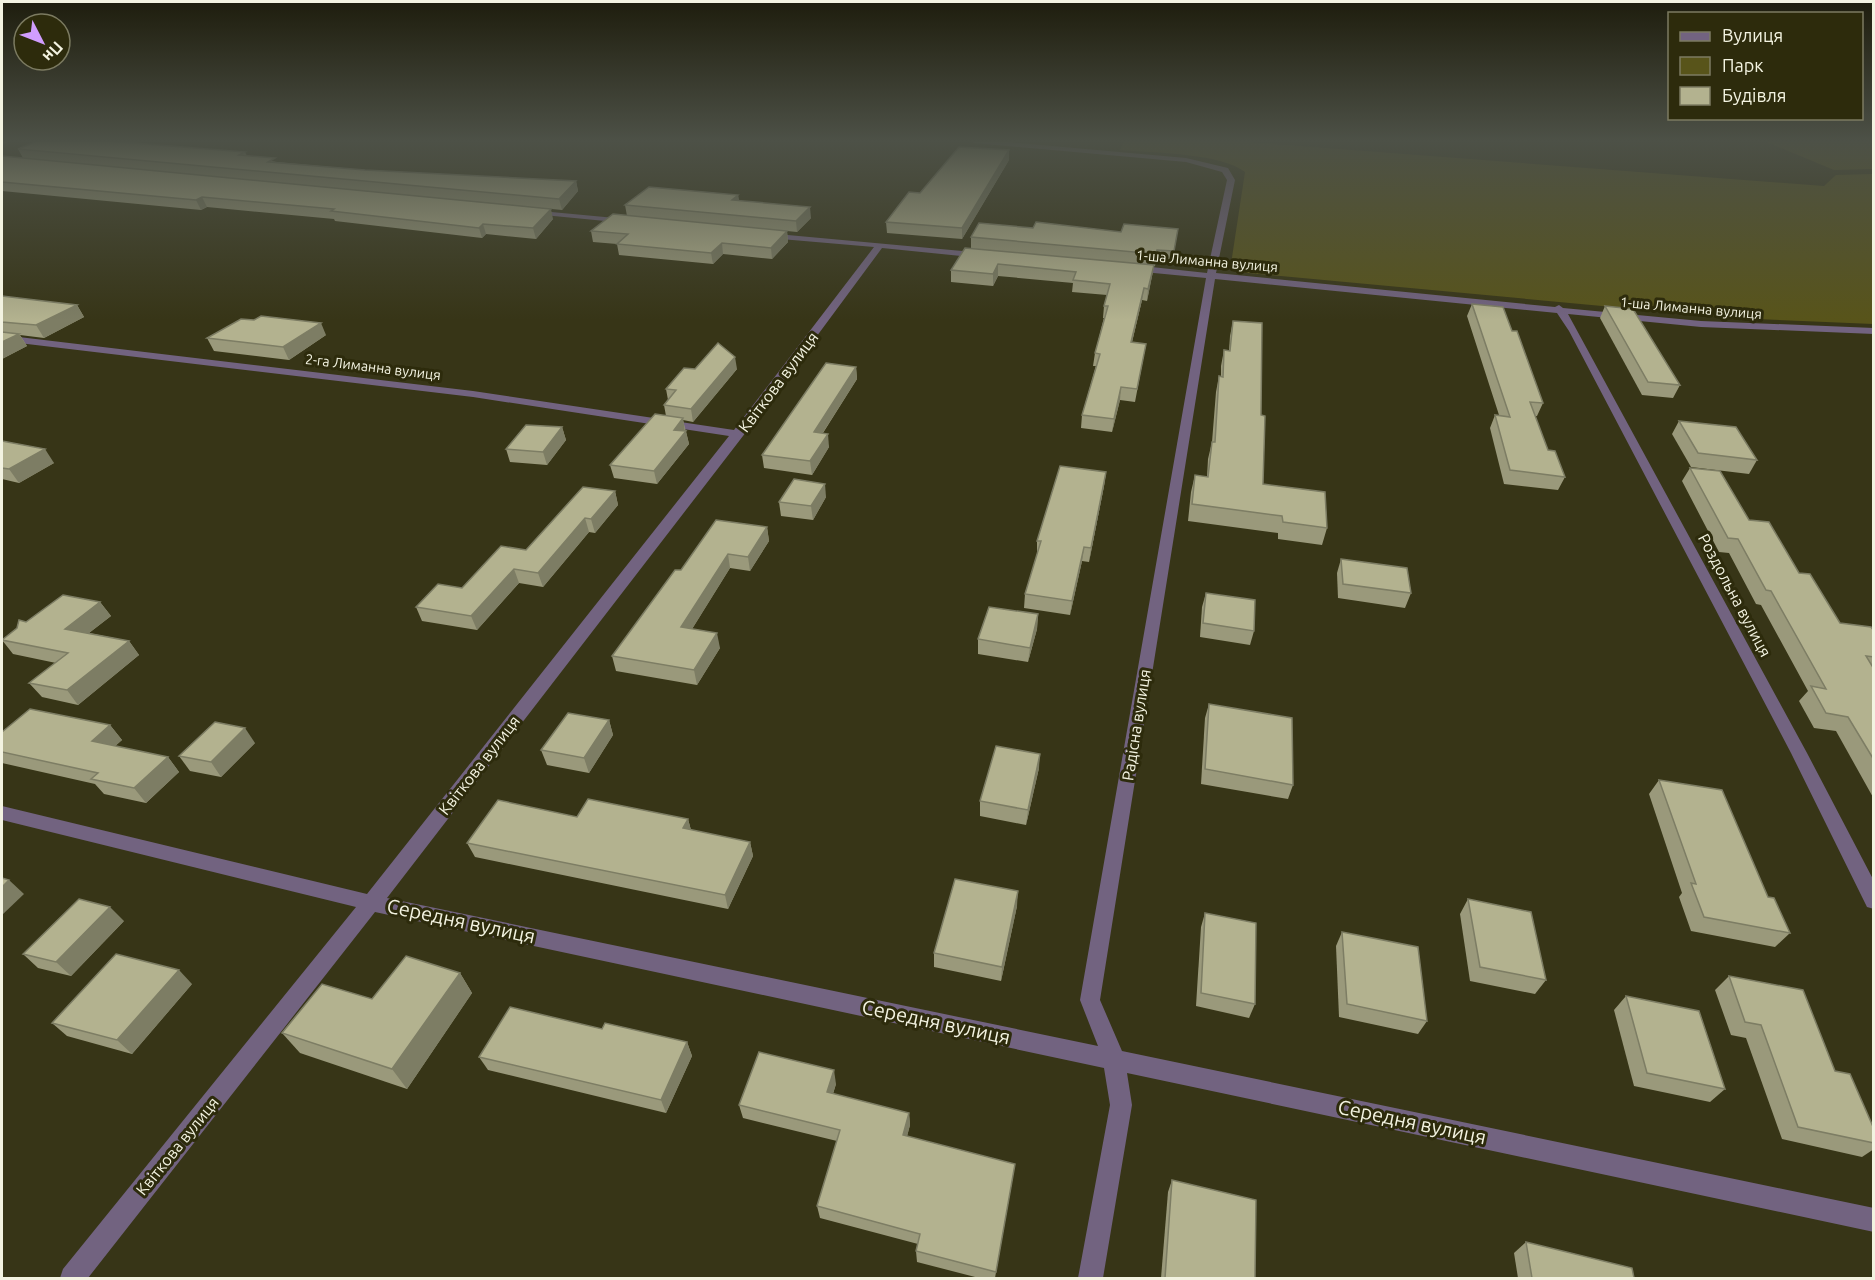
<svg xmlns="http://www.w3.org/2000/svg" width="1875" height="1280" font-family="Ubuntu,sans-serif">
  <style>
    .green { fill: #58541a }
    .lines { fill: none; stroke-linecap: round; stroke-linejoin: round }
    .minor { fill: #726380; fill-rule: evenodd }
    .wall { fill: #9a997b }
    .shaded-wall { fill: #7d7d64 }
    .building { fill: #b3b28f; stroke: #7d7d64; stroke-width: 1.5 }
    .labels { text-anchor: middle; stroke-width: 6; stroke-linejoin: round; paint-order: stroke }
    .far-street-label { font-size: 14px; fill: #f3f3e1; stroke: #2d2b0c }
    .street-label { font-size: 16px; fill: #f3f3e1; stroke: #2d2b0c }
    .near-street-label { font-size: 20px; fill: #f3f3e1; stroke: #2d2b0c }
  </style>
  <rect width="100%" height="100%" fill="#373517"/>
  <g class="green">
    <path d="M1124,141H1233L1824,186L1836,175L1873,174V324L1731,318L1238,272L1231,264L1245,172C1221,153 1153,153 1120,150Z"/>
    <polygon points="1764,141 1873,141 1873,169 1834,170"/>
  </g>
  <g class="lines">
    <g class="minor">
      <polygon points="2,141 9,141 2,145"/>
      <polygon points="971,141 995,141 1186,158 1228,168 1235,180 1216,273 1555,307 1559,305 1563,308 1701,321 1874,328 1874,334 1701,327 1568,314 1807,753 1874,881 1874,909 1867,907 1791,753 1569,331 1557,313 1215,279 1100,1000 1122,1051 1874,1208 1874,1232 1127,1073 1132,1105 1103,1278 1078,1278 1110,1105 1104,1068 375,912 88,1278 60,1278 63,1269 356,907 2,820 2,806 367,894 729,436 473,397 2,341 2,335 473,391 734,430 874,247 769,238 766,237 766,233 984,253 985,255 981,258 882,248 743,436 387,898 1098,1046 1080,1000 1206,278 1133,271 1129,268 1133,265 1207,273 1227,180 1222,172 1186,162 974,143"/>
      <polygon points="530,210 626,219 630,221 626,223 533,214 529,212"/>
    </g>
  </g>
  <g class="wall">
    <polygon points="18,149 245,152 247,156 277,162 365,170 576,181 578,191 562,210 259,181 553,219 536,239 486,234 482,238 335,221 334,219 207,207 201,210 2,191 2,156 23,158"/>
    <polygon points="1009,160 962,239 887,233 886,222 920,193"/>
    <polygon points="738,195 739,201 811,218 797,232 787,231 788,242 772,259 723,254 713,264 619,255 617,244 593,242 591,231 627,216 625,205"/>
    <polygon points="1033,228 1121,232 1178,229 1172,262 1156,261 1155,266 1154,266 1147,301 1142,300 1132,342 1146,344 1135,402 1120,400 1112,432 1081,428 1082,415 1096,366 1093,366 1095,353 1104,318 1103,318 1104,306 1107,295 1072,292 1073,283 998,276 993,286 951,282 951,270 971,248 971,237"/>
    <polygon points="2,296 77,305 84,317 44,338 20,335 27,346 2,359"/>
    <polygon points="1472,304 1512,331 1543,403 1537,416 1535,416 1548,450 1565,477 1558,490 1504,484 1490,428 1495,415 1499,415 1467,316"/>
    <polygon points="1605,306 1680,385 1673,398 1642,395 1600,318"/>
    <polygon points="1233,321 1261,415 1263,484 1327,528 1322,545 1278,539 1278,533 1188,521 1191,492 1195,475 1207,477 1208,459 1212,442 1216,392 1219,376 1221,376 1221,366 1224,350 1229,351 1230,336"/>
    <polygon points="326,335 289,360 214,351 207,338"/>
    <polygon points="856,367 857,379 823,433 829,447 812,475 764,468 762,455"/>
    <polygon points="695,369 737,369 693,422 683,420 689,444 657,484 614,478 610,465 666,416 664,405 668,400 666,389"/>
    <polygon points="1679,421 1757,460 1749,474 1691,467 1672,434"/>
    <polygon points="562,427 566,440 547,465 510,462 506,449"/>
    <polygon points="2,442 54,463 19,483 2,479"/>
    <polygon points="1690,468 1749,520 1799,573 1840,623 1874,631 1874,799 1836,731 1814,728 1799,701 1808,691 1761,605 1756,604 1729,553 1719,552 1682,481"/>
    <polygon points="1106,472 1104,486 1089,562 1082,561 1070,615 1024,608 1025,594 1037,555 1037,541"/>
    <polygon points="615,491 618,505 595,533 589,532 543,587 519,583 477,630 422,621 416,607 462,588 526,550"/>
    <polygon points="826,497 813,520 781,516 779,502"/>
    <polygon points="767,527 769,541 750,571 730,568 692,629 720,648 697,685 616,671 612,656 681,570"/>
    <polygon points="1341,559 1411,593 1405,608 1338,598 1337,573"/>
    <polygon points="1206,593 1254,631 1250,645 1200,637 1202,607"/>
    <polygon points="100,602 111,616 89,633 129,641 139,655 78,705 42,697 29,683 56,663 13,654 2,640 26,622"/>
    <polygon points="1038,614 1037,629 1028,662 978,654 978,639"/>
    <polygon points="1209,704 1293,785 1288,799 1201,784 1205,718"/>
    <polygon points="609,720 613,735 589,773 547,765 541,750"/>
    <polygon points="110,725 122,740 115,746 168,757 179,772 146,803 104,794 95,784 2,763 2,732"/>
    <polygon points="255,743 221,777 190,771 179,756"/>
    <polygon points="1039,768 1026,825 980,816 980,801"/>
    <polygon points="1659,780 1768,897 1790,933 1775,947 1691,931 1679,897 1682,893 1649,794"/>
    <polygon points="577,817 688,819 691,830 750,842 753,856 728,909 475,857 467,843"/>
    <polygon points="1468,899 1546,980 1535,994 1470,981 1460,914"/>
    <polygon points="1017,906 1001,981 934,967 934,953"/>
    <polygon points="1205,913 1255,1004 1249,1018 1196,1006 1201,927"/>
    <polygon points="124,921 71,976 38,968 23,954"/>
    <polygon points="1342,932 1427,1021 1418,1034 1339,1017 1336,946"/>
    <polygon points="460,973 472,993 407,1089 300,1053 282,1033 372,999"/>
    <polygon points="1729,976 1835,1071 1874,1129 1874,1149 1862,1157 1782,1139 1746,1038 1731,1035 1715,990"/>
    <polygon points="192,984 132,1054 67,1036 52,1023"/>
    <polygon points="1626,996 1725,1089 1710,1102 1634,1086 1614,1010"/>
    <polygon points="602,1029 687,1042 692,1056 666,1113 488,1070 479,1057"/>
    <polygon points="836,1084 833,1094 909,1113 910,1125 907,1136 1013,1176 995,1278 979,1278 917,1262 916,1251 918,1244 820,1218 817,1206 837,1141 743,1118 739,1105"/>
    <polygon points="1172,1180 1255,1278 1161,1278 1168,1192"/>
    <polygon points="1526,1242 1634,1278 1518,1278 1514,1253"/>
  </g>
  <g class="shaded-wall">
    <polygon points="1009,150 1009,160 962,239 962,228"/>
    <polygon points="576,181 578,191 562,210 559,199"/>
    <polygon points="738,195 739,205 732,200"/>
    <polygon points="202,197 207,207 201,210 196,200"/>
    <polygon points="810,207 811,218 797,232 796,221"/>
    <polygon points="551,209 553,219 536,239 533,228"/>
    <polygon points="483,224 486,234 482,238 479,228"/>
    <polygon points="787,231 788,242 772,259 771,248"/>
    <polygon points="722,243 723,254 713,264 711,253"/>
    <polygon points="998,264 998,276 993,286 993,274"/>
    <polygon points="1154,265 1152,276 1147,301 1148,289"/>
    <polygon points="1144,288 1142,300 1129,355 1131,342"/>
    <polygon points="77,305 84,317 44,338 36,325"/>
    <polygon points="321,323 326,335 289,360 283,347"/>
    <polygon points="19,334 27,346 2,359 2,341"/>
    <polygon points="735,357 737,369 693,422 691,409"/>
    <polygon points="856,367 857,379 815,445 814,432"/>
    <polygon points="1121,387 1120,400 1112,432 1114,419"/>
    <polygon points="683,418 685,432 674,430"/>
    <polygon points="562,427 566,440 547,465 543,452"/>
    <polygon points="686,431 689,444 657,484 654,471"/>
    <polygon points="828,434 829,447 812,475 810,461"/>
    <polygon points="45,449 54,463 19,483 9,469"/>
    <polygon points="1106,472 1104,486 1089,562 1091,548"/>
    <polygon points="825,484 826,497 813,520 811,506"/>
    <polygon points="615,491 618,505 595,533 591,519"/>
    <polygon points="585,518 589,532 543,587 538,573"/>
    <polygon points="767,527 769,541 750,571 748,557"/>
    <polygon points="1084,547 1082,561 1070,615 1072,601"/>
    <polygon points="728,554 730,568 684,642 681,627"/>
    <polygon points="514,569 519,583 477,630 471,616"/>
    <polygon points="100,602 111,616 76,643 65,629"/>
    <polygon points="1038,614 1037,629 1028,662 1030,648"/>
    <polygon points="717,633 720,648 697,685 694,670"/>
    <polygon points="129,641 139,655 78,705 67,690"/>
    <polygon points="609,720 613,735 589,773 584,758"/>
    <polygon points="110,725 122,740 104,756 92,741"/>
    <polygon points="245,728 255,743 221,777 211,762"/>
    <polygon points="1040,754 1039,768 1026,825 1028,810"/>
    <polygon points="168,757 179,772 146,803 134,788"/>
    <polygon points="688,819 692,834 683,828"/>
    <polygon points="750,842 753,856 728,909 725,895"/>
    <polygon points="9,880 24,894 2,915 2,887"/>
    <polygon points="1018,891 1017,906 1001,981 1002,967"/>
    <polygon points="110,907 124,921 71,976 56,962"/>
    <polygon points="179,970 192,984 132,1054 117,1040"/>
    <polygon points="460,973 472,993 407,1089 392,1069"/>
    <polygon points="687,1042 692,1056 666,1113 661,1100"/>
    <polygon points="834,1070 836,1084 829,1105 827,1092"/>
    <polygon points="909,1113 910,1125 904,1148 903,1135"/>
  </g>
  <g class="building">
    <polygon points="37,141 110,141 245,152 239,155 275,158 268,162 365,170 576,181 559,199 18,149"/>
    <polygon points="959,147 1009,150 962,228 886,222 909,192 920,193"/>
    <polygon points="2,156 551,209 533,228 483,224 479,228 331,211 334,209 202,197 196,200 2,182"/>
    <polygon points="649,187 738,195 732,200 810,207 796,221 625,205"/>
    <polygon points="613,214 787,231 771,248 722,243 711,253 617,244 628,234 591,231"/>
    <polygon points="1036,222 1121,232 1124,224 1178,229 1174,251 1157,250 1156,254 971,237 979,223 1033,228"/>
    <polygon points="965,248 1154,265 1148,289 1144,288 1131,342 1146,344 1137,389 1121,387 1114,419 1082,415 1100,354 1095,353 1108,306 1104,306 1110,284 1073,280 1076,272 998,264 993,274 951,270"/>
    <polygon points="2,296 77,305 36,325 2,322"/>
    <polygon points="1472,304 1503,307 1512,331 1517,331 1543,403 1530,402 1548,450 1555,451 1565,477 1510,470 1495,415 1510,417"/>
    <polygon points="1605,306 1633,309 1680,385 1648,382"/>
    <polygon points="261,316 321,323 283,347 207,338 241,319 254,320"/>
    <polygon points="1233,321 1262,323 1261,415 1265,416 1263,484 1325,492 1327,528 1283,522 1282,516 1192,504 1195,475 1208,477 1212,442 1215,442 1219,376 1223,377 1224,350 1230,351"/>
    <polygon points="2,332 19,334 2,342"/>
    <polygon points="718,343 735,357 691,409 664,405 676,390 666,389 684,368 695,369"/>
    <polygon points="826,363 856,367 814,432 828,434 810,461 762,455"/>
    <polygon points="655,414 683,418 674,430 686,431 654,471 610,465"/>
    <polygon points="1679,421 1736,427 1757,460 1698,453"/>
    <polygon points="526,425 562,427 543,452 506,449"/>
    <polygon points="2,441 45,449 9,469 2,468"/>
    <polygon points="1060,466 1106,472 1091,548 1084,547 1072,601 1025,594 1041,541 1037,541"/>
    <polygon points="1690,468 1720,471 1749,520 1769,522 1799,573 1810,574 1840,623 1871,627 1874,631 1874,657 1866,656 1874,669 1874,760 1848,717 1826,713 1811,686 1826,689 1771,591 1766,590 1738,539 1728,538"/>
    <polygon points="794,479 825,484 811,506 779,502"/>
    <polygon points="583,487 615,491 591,519 585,518 538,573 514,569 471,616 416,607 438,584 462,588 501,546 526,550"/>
    <polygon points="716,520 767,527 748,557 728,554 681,627 717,633 694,670 612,656 675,570 681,570"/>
    <polygon points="1341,559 1407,568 1411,593 1343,584"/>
    <polygon points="1206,593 1255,600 1254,631 1203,623"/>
    <polygon points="63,595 100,602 65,629 129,641 67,690 29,683 68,653 2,640 17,628 19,620 26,622"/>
    <polygon points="989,607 1038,614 1030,648 978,639"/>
    <polygon points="1209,704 1292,718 1293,785 1205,769"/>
    <polygon points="30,709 110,725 92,741 168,757 134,788 91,779 98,773 2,752 2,732"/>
    <polygon points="568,713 609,720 584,758 541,750"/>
    <polygon points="215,722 245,728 211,762 179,756"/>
    <polygon points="996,746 1040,754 1028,810 980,801"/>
    <polygon points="1659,780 1722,790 1768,897 1774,898 1790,933 1704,917 1691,883 1696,884"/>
    <polygon points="588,799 688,819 683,828 750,842 725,895 467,843 498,800 577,817"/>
    <polygon points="2,878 9,880 2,887"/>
    <polygon points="955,879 1018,891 1002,967 934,953"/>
    <polygon points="79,899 110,907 56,962 23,954"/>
    <polygon points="1468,899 1531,912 1546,980 1480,967"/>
    <polygon points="1205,913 1256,923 1255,1004 1201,993"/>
    <polygon points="1342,932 1418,947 1427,1021 1347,1004"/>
    <polygon points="116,954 179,970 117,1040 52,1023"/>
    <polygon points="406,956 460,973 392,1069 282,1033 322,984 372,999"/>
    <polygon points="1729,976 1803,990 1835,1071 1850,1074 1874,1129 1874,1143 1798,1127 1761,1025 1745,1022"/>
    <polygon points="1626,996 1699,1011 1725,1089 1647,1073"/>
    <polygon points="510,1007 602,1029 605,1023 687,1042 661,1100 479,1057"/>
    <polygon points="759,1052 834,1070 827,1092 909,1113 903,1135 1015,1164 996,1272 916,1251 920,1234 817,1206 840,1130 739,1105"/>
    <polygon points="1172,1180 1256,1200 1255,1278 1165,1278"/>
    <polygon points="1526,1242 1632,1268 1634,1278 1532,1278"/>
  </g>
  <linearGradient id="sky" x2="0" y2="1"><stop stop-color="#1e1d0d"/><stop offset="0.44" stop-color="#4d5147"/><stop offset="1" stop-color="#4d5147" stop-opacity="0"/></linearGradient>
  <rect width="1875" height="320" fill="url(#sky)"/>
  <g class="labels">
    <g class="far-street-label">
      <text transform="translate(1207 261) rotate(5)" y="5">1-ша Лиманна вулиця</text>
      <text transform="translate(1691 308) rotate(5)" y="5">1-ша Лиманна вулиця</text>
      <text transform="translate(373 367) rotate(7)" y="5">2-га Лиманна вулиця</text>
    </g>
    <g class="street-label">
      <text transform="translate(778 382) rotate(-53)" y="6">Квіткова вулиця</text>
      <text transform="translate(1735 595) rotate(62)" y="6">Роздольна вулиця</text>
      <text transform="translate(1136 725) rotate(-81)" y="6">Радісна вулиця</text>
      <text transform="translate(479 765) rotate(-52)" y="6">Квіткова вулиця</text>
      <text transform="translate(177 1146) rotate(-51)" y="6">Квіткова вулиця</text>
    </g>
    <g class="near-street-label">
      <text transform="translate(461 921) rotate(12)" y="7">Середня вулиця</text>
      <text transform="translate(936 1022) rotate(12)" y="7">Середня вулиця</text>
      <text transform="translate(1412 1122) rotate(12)" y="7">Середня вулиця</text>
    </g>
  </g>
  <rect width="1875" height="1280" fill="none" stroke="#f3f3e1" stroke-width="6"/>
  <rect x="1668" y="12" width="195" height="108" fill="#2d2b0c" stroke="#7c7b61" stroke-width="1.5"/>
  <rect x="1680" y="32" width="30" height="9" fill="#726380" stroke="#7c7b61" stroke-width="1.5"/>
  <text x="1722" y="42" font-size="18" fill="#f3f3e1">Вулиця</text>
  <rect x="1680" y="57" width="30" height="18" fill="#58541a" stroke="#7c7b61" stroke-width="1.5"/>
  <text x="1722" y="72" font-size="18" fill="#f3f3e1">Парк</text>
  <rect x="1680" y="87" width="30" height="18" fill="#b3b28f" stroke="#7c7b61" stroke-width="1.5"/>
  <text x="1722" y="102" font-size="18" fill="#f3f3e1">Будівля</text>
  <g transform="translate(42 42) rotate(132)"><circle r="28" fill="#2d2b0c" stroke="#7c7b61" stroke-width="1.5"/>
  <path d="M0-4.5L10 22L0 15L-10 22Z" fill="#d19dfe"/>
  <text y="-9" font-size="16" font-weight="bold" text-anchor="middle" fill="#f3f3e1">Пн</text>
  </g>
</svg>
